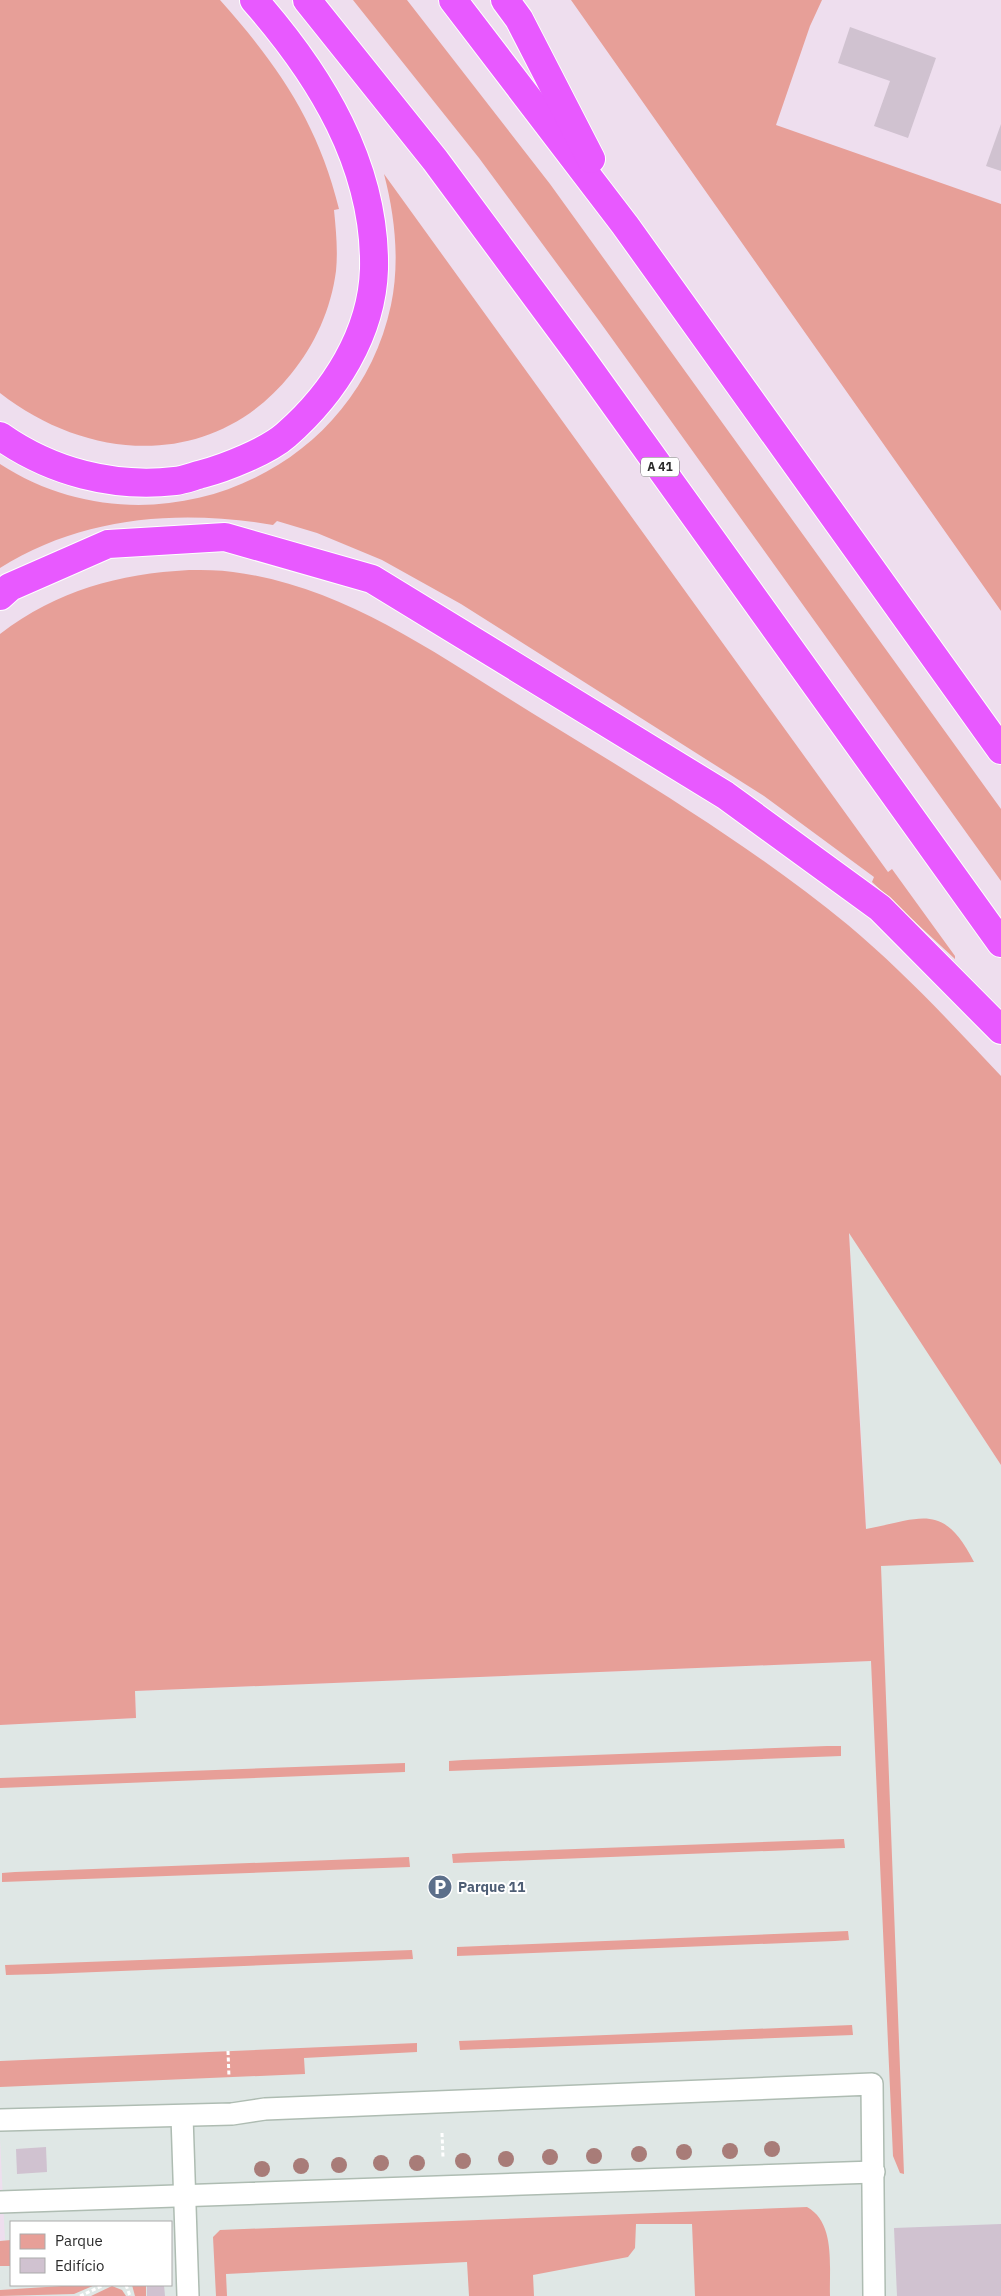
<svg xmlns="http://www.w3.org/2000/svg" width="1001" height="2296" font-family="'IBM Plex Sans',sans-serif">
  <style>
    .industrial { fill: #dfe7e5; fill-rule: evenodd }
    .green { fill: #e79f98 }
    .building { fill: #d0c2d0 }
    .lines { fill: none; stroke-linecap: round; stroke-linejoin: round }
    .lane-casing { stroke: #aebcb2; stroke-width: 24 }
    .highway-casing { stroke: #fff; stroke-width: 30 }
    .path { stroke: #fff; stroke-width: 3; stroke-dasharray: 4 2.5; stroke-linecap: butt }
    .lane { stroke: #fff; stroke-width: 21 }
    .highway { stroke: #e859ff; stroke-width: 28 }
    .tree { fill: #a87c78 }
    .labels { text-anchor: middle; stroke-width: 4; stroke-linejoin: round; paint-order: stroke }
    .shield { fill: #fff; stroke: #6b6b6b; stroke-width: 1 }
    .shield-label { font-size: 12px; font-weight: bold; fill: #2c2c2c }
    .service-label { font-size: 14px; font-weight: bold; fill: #4e5e75; stroke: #fff; text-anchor: start }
  </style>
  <rect width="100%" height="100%" fill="#eedeee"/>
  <path class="industrial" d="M849,1232L1001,1465V2296H0V2241L5,2240L0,2139V1725L136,1718L135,1691L871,1661L865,1498ZM11,2222H171V2285H11Z"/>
  <g class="green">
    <path d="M0,0H220C278,65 318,123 339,209L334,210C336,230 338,251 336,271C331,309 315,345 291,374C215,469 91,464 0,393Z"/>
    <polygon points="353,0 407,0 550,184 1001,809 1001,881 600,322 479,158"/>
    <polygon points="571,0 822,0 810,26 776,125 1001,204 1001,611"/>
    <path d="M384,174L888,872L892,869L955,956V959L872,882L874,877L764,796L461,604L382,560L317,533L277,521L273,525C180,509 82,516 0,568V464C148,560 354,479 391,305C400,262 395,216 384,174Z"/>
    <path d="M189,570C204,570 219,570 233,572C344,586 439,656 532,713C640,779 749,844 848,925C903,971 952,1024 1001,1076V1465L849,1233L866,1529C921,1519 943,1501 974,1562L881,1566L904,2174L900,2173L893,2156L871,1661L135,1691L136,1718L0,1725V634C58,590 118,574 189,570Z"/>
    <polygon points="827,1746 841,1746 841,1756 449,1771 449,1761 463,1760"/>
    <polygon points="405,1763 405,1772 0,1788 0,1778"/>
    <polygon points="844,1839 845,1848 453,1863 452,1854 466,1853"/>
    <polygon points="409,1857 410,1867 2,1882 2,1873 15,1872"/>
    <polygon points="848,1931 849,1940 835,1941 457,1956 457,1947"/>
    <polygon points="412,1950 413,1959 47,1974 6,1975 5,1965"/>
    <polygon points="852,2025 853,2035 460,2050 459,2041"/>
    <polygon points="417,2043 417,2052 304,2058 305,2074 0,2087 0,2061"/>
    <path d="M807,2207C836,2223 829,2267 830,2296H695L692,2224H636L635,2248L628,2257L533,2275L534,2296H469L467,2262L226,2274L227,2296H216L213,2237L220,2230Z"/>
    <polygon points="11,2240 11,2266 0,2266 0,2241"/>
    <polygon points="77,2285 95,2285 74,2294 0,2296 0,2290"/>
    <polygon points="132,2285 146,2285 146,2296 135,2296"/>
    <polygon points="112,2286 122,2290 126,2296 91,2296"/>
  </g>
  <g class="building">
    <polygon points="850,27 936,58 908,138 874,126 890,81 838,63"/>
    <polygon points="1001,124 1001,171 986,166"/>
    <polygon points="46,2147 47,2172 17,2174 16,2149"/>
    <polygon points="1001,2224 1001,2296 897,2296 894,2228"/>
    <polygon points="147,2285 164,2285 165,2296 147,2296"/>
  </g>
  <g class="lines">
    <defs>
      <g id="lane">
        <polyline points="182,2116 188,2296"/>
        <polyline points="0,2120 232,2114 265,2109 872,2084 874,2296"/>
        <polyline points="0,2202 874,2172"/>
      </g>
      <g id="highway">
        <polyline points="307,0 435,160 580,356 1001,943"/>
        <polyline points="453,0 625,225 1001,750"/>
        <polyline points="505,0 519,19 591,159"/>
        <path d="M0,436C51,472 113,488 175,481C184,480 194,476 202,474C225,468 268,451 286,435C334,393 372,334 374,269C376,165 320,75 254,0"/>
        <polyline points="0,596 10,587 108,544 225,537 372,579 725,795 880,908 1001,1030"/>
      </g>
    </defs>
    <use href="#lane" class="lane-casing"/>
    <use href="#highway" class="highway-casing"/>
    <g class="path">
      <polyline points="228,2051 229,2077"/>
      <polyline points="442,2133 443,2157"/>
      <polyline points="126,2285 130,2296"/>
      <polyline points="80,2296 104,2285"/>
    </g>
    <use href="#lane" class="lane"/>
    <use href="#highway" class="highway"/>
  </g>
  <g class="tree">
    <circle cx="772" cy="2149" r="8"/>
    <circle cx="730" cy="2151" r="8"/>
    <circle cx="684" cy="2152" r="8"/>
    <circle cx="639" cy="2154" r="8"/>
    <circle cx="594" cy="2156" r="8"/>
    <circle cx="550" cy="2157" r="8"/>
    <circle cx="506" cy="2159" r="8"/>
    <circle cx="463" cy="2161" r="8"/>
    <circle cx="381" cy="2163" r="8"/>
    <circle cx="417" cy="2163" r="8"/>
    <circle cx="339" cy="2165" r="8"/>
    <circle cx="301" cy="2166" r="8"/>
    <circle cx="262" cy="2169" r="8"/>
  </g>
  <defs>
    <symbol id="parking-disc" viewBox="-11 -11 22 22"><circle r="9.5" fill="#5c6f8a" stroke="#fff"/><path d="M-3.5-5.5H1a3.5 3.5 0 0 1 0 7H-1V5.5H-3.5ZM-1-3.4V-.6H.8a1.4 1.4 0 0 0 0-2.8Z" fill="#fff"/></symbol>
  </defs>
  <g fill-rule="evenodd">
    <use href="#parking-disc" x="426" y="1873" width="28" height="28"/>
  </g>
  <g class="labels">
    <rect class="shield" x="641" y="457.5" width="38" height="19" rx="4"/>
    <g class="shield-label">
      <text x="660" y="471">A 41</text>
    </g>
    <g class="service-label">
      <text x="458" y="1892">Parque 11</text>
    </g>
  </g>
  <rect x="10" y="2221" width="162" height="65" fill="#ffffff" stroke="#ababab"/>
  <rect x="20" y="2234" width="25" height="15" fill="#e79f98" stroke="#ababab"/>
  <text x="55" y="2246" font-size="15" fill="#2c2c2c">Parque</text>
  <rect x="20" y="2258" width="25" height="15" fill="#d0c2d0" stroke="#ababab"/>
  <text x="55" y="2271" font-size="15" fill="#2c2c2c">Edifício</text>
</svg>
